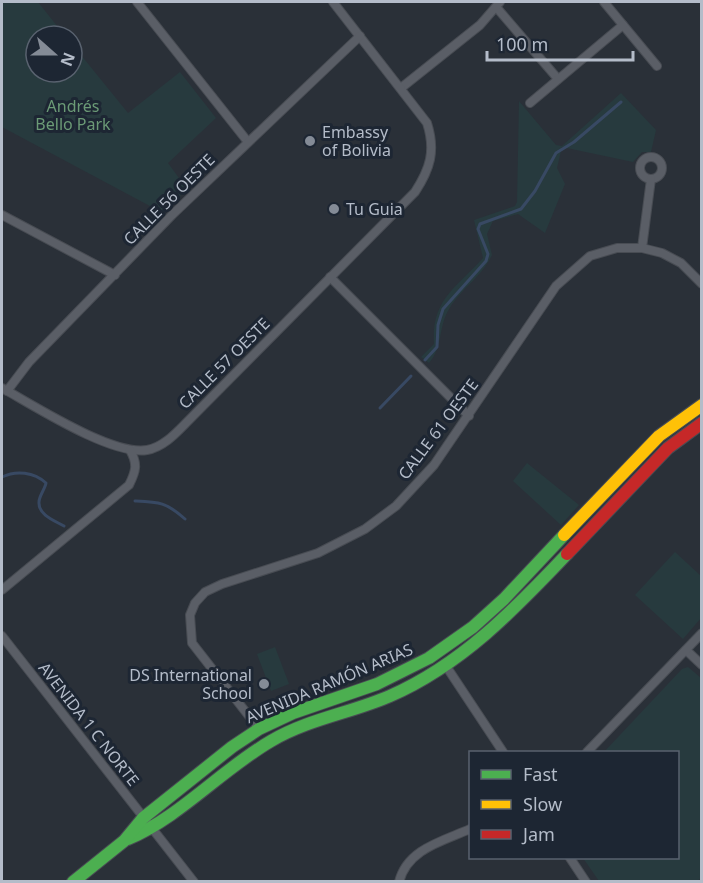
<svg xmlns="http://www.w3.org/2000/svg" width="703" height="883" font-family="'Noto Sans',sans-serif">
  <style>
    .green { fill: #273a3e }
    .lines { fill: none; stroke-linecap: round; stroke-linejoin: round }
    .stream { stroke: #384963; stroke-width: 3 }
    .street-casing { stroke: #484c53; stroke-width: 10 }
    .fast-casing { stroke: #484c53; stroke-width: 14 }
    .slow-casing { stroke: #484c53; stroke-width: 14 }
    .jam-casing { stroke: #484c53; stroke-width: 14 }
    .street { stroke: #5a5e66; stroke-width: 8 }
    .fast { stroke: #4caf50; stroke-width: 12 }
    .slow { stroke: #ffc107; stroke-width: 12 }
    .jam { stroke: #c62828; stroke-width: 12 }
    .poi-dot { fill: #848b96; stroke: #1d2633; stroke-width: 2 }
    .labels { text-anchor: middle; stroke-width: 6; stroke-linejoin: round; paint-order: stroke }
    .park-label { font-size: 16px; fill: #6b9a76; stroke: #1d2633 }
    .poi-label { font-size: 16px; fill: #b4bcc9; stroke: #1d2633; text-anchor: start }
    .street-label { font-size: 16px; fill: #b4bcc9; stroke: #1d2633 }
  </style>
  <rect width="100%" height="100%" fill="#2a3038"/>
  <g class="green">
    <polygon points="2,2 38,2 65,36 36,36 36,72 72,72 72,44 128,113 180,72 216,118 168,163 187,189 163,213 2,127"/>
    <path d="M621,93L656,130L651,152H642L633,162L562,147L557,168L565,184L545,233L518,214L493,221L487,234L492,255C482,277 459,290 448,311C438,329 443,347 429,363L421,357L434,344C431,300 456,288 483,258L474,220L515,206L517,202L519,101L556,145L562,146Z"/>
    <polygon points="527,463 579,505 561,525 513,481"/>
    <polygon points="675,552 701,576 701,618 683,639 635,595"/>
    <polygon points="275,647 289,684 271,691 257,654"/>
    <polygon points="688,667 701,678 701,878 696,882 599,881 583,858 678,858 678,752 604,752 682,669"/>
  </g>
  <g class="lines">
    <g class="stream">
      <polyline points="425,360 437,347 438,325 443,309 486,261 488,254 478,229 480,224 521,209 535,191 556,153 574,142 621,102"/>
      <polyline points="380,408 411,376"/>
      <path d="M2,477C16,470 34,472 46,483C45,489 39,496 39,502C38,515 55,521 64,526"/>
      <path d="M135,501C159,502 166,502 185,519"/>
    </g>
    <defs>
      <g id="street">
        <polyline points="137,2 248,142"/>
        <polyline points="604,2 657,66"/>
        <polyline points="497,8 558,79"/>
        <polyline points="401,88 480,25 500,2"/>
        <polyline points="530,103 623,25"/>
        <circle cx="651" cy="168" r="11"/>
        <polyline points="2,215 115,275"/>
        <polyline points="642,248 651,179"/>
        <polyline points="330,277 469,416"/>
        <path d="M2,388C33,405 112,456 147,450C164,447 177,432 188,421L415,192C430,169 436,151 427,123L333,2"/>
        <polyline points="7,391 29,362 172,215 360,36"/>
        <path d="M2,590L129,485C136,471 138,464 130,450"/>
        <polyline points="2,636 194,882"/>
        <polyline points="686,650 702,665"/>
        <polyline points="446,666 503,752"/>
        <polyline points="259,729 192,643 190,615 195,603 205,592 222,584 318,553 365,529 396,506 434,465 556,286 590,256 617,248 642,248 662,253 681,263 702,284"/>
        <polyline points="587,752 702,633"/>
        <polyline points="570,858 586,882"/>
        <path d="M399,882C407,849 443,841 470,829"/>
      </g>
      <g id="fast">
        <path d="M128,839C180,817 221,770 271,741C308,719 351,713 390,696C461,665 514,610 567,554"/>
        <polyline points="73,882 124,841 143,818 232,747 259,729 293,713 377,684 429,658 473,627 504,599 564,535"/>
      </g>
      <polyline id="slow" points="564,535 659,436 702,405"/>
      <polyline id="jam" points="567,554 668,448 702,423"/>
    </defs>
    <use href="#street" class="street-casing"/>
    <use href="#fast" class="fast-casing"/>
    <use href="#slow" class="slow-casing"/>
    <use href="#jam" class="jam-casing"/>
    <use href="#street" class="street"/>
    <use href="#fast" class="fast"/>
    <use href="#slow" class="slow"/>
    <use href="#jam" class="jam"/>
  </g>
  <g class="poi-dot">
    <circle cx="310" cy="141" r="6"/>
    <circle cx="334" cy="209" r="6"/>
    <circle cx="264" cy="684" r="6"/>
  </g>
  <g class="labels">
    <g class="park-label">
      <text x="73" y="112">Andrés<tspan x="73" dy="18">Bello Park</tspan></text>
    </g>
    <g class="poi-label">
      <text x="322" y="138">Embassy<tspan x="322" dy="18">of Bolivia</tspan></text>
      <text x="346" y="215">Tu Guia</text>
      <text x="252" y="681" text-anchor="end">DS International<tspan x="252" dy="18">School</tspan></text>
    </g>
    <g class="street-label">
      <text transform="translate(169 199) rotate(-45)" y="6">CALLE 56 OESTE</text>
      <text transform="translate(224 363) rotate(-45)" y="6">CALLE 57 OESTE</text>
      <text transform="translate(438 429) rotate(-53)" y="6">CALLE 61 OESTE</text>
      <text transform="translate(329 683) rotate(-23)" y="6">AVENIDA RAMÓN ARIAS</text>
      <text transform="translate(89 724) rotate(52)" y="6">AVENIDA 1 C NORTE</text>
    </g>
  </g>
  <rect width="703" height="883" fill="none" stroke="#b4bcc9" stroke-width="6"/>
  <rect x="469" y="751" width="210" height="108" fill="#1d2633" stroke="#59626f" stroke-width="1.5"/>
  <rect x="481" y="770" width="30" height="9" fill="#4caf50" stroke="#59626f" stroke-width="1.5"/>
  <text x="523" y="781" font-size="18" fill="#b4bcc9">Fast</text>
  <rect x="481" y="800" width="30" height="9" fill="#ffc107" stroke="#59626f" stroke-width="1.5"/>
  <text x="523" y="811" font-size="18" fill="#b4bcc9">Slow</text>
  <rect x="481" y="830" width="30" height="9" fill="#c62828" stroke="#59626f" stroke-width="1.5"/>
  <text x="523" y="841" font-size="18" fill="#b4bcc9">Jam</text>
  <g transform="translate(54 54) rotate(111)"><circle r="28" fill="#1d2633" stroke="#59626f" stroke-width="1.5"/>
  <path d="M0-4.5L10 22L0 15L-10 22Z" fill="#848b96"/>
  <text y="-9" font-size="16" font-weight="bold" text-anchor="middle" fill="#b4bcc9">N</text>
  </g>
  <path d="M487 51v9h146v-9" fill="none" stroke="#b4bcc9" stroke-width="3"/>
  <text x="496" y="51" font-size="18" fill="#b4bcc9" stroke="#1d2633" stroke-width="4.5" paint-order="stroke">100 m</text>
</svg>
